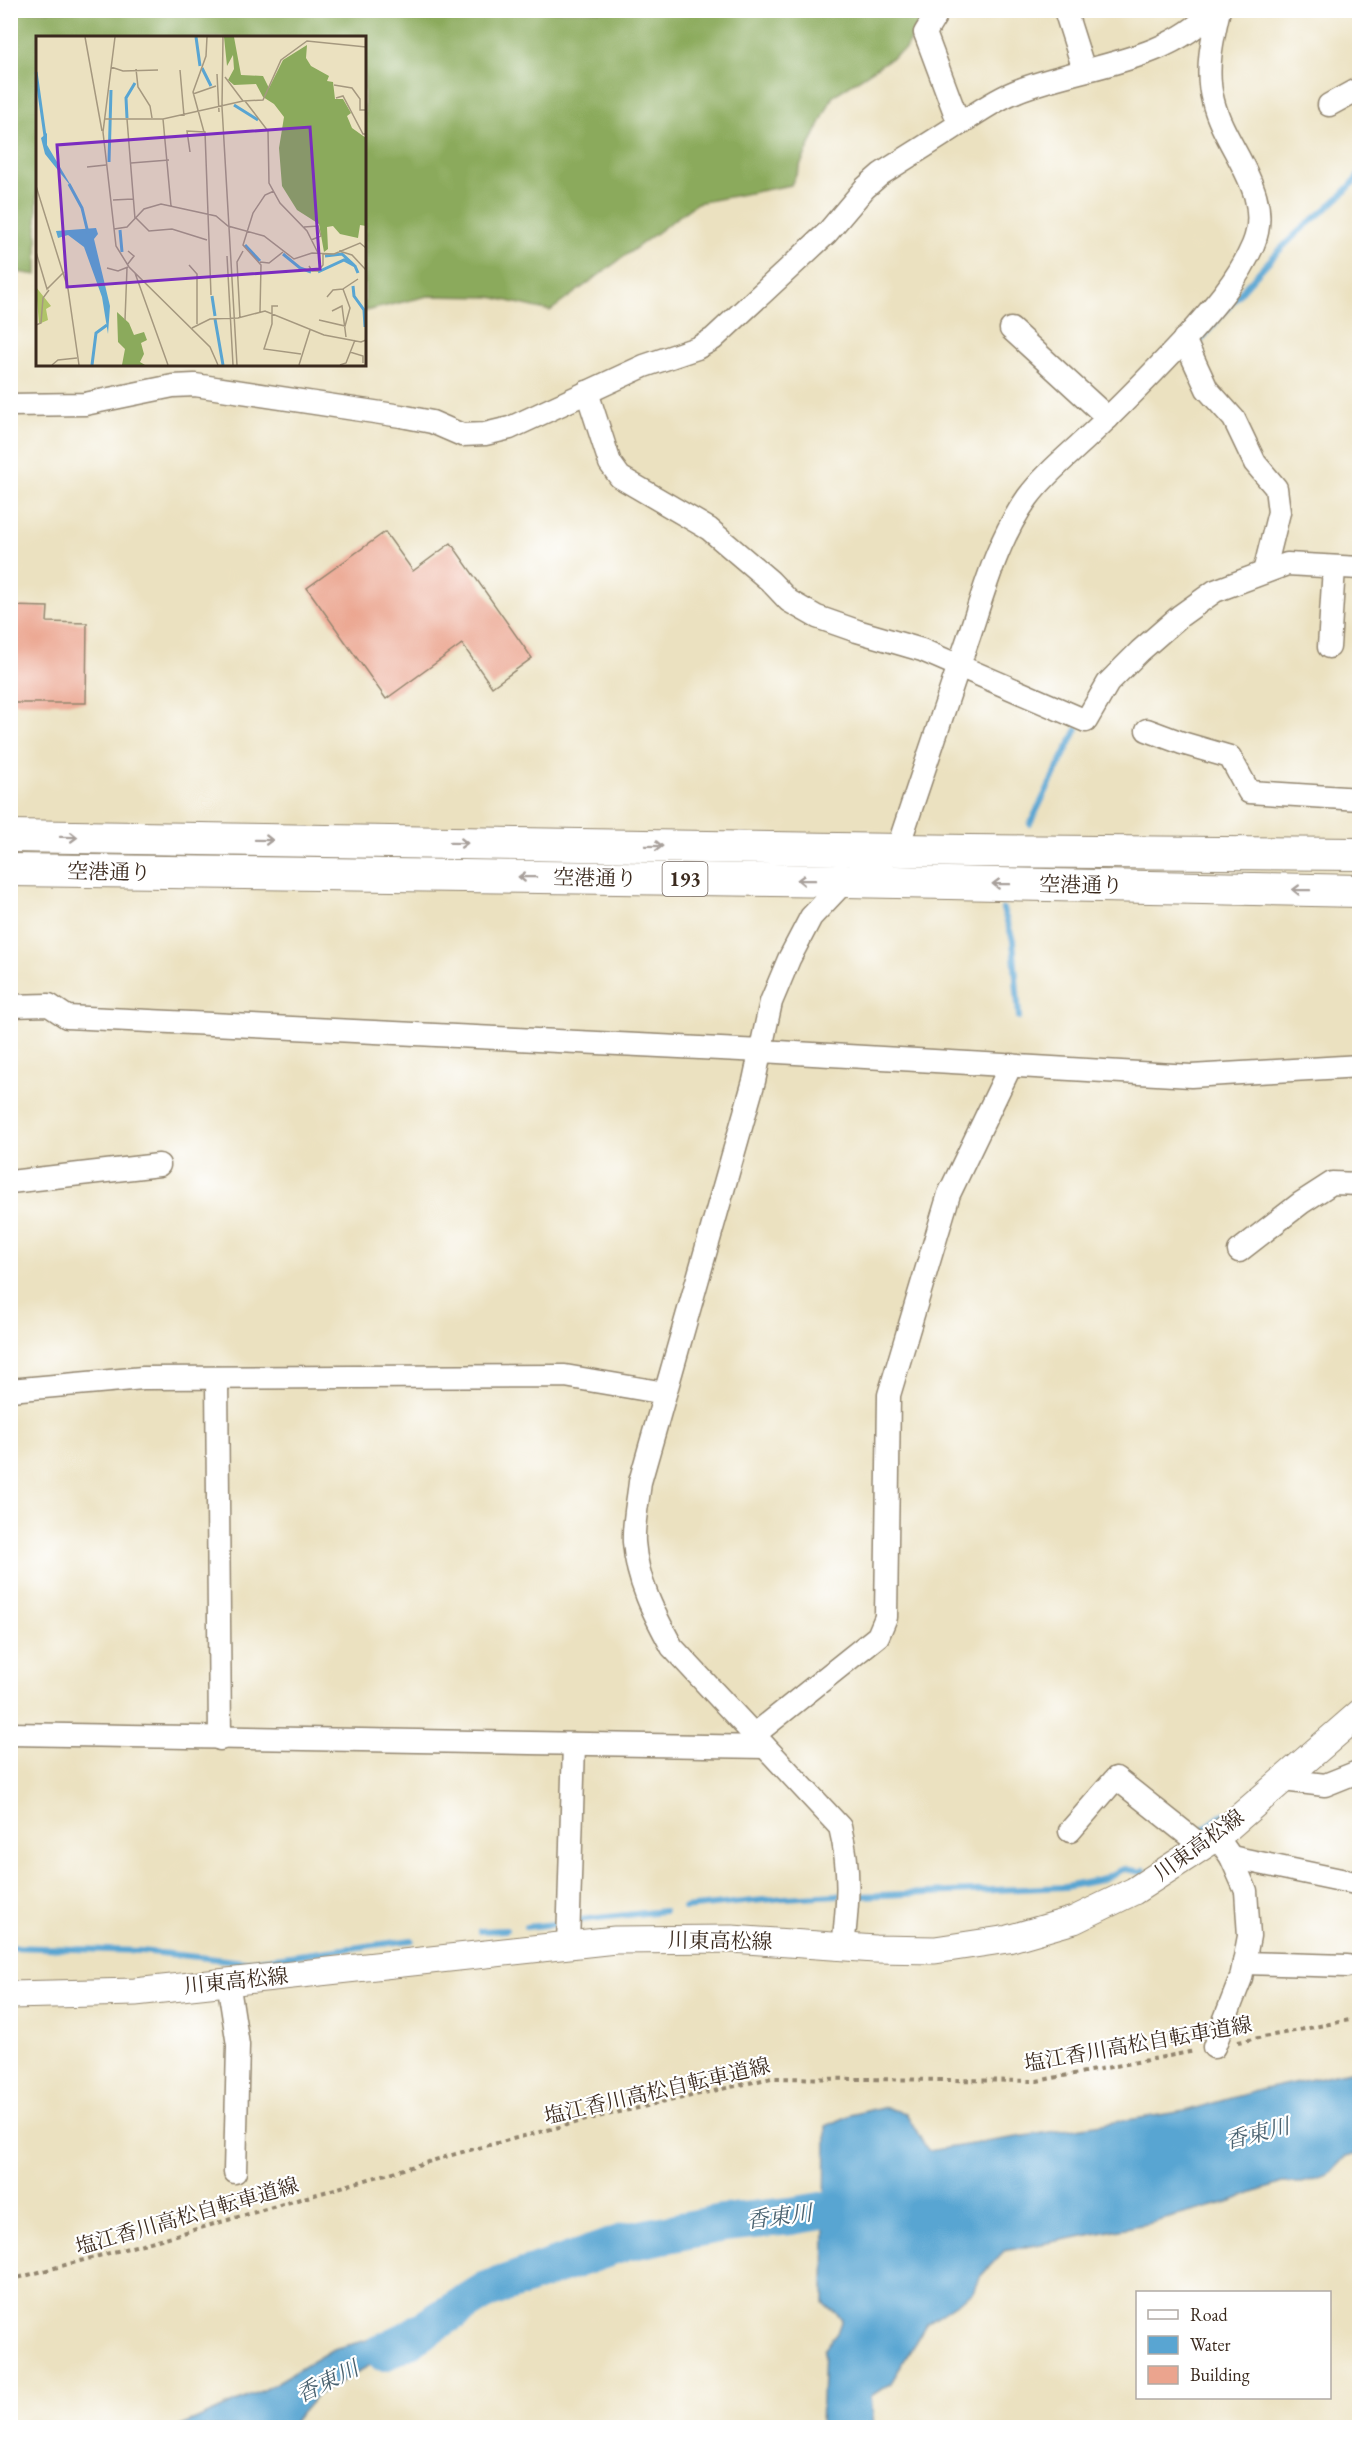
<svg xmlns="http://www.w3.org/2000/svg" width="1370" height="2438" font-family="'EB Garamond','Noto Serif JP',serif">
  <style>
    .forest { fill: #8baa5c; stroke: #636a3d; stroke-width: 1.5 }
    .water { fill: #59a5d2; stroke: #4a6878; stroke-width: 1.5 }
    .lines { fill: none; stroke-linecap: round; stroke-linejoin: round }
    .stream { stroke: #59a5d2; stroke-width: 6 }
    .river { stroke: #59a5d2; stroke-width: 38 }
    .building { fill: #eba48e }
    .minor-casing { stroke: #93866f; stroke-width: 25 }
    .major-casing { stroke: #93866f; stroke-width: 29 }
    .highway-casing { stroke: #93866f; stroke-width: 34 }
    .path { stroke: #93866f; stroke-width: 4; stroke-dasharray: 4.5 4.5; stroke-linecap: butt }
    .minor { stroke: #fff; stroke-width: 22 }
    .major { stroke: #fff; stroke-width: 27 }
    .highway { stroke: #fff; stroke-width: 32 }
    .oneway { stroke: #a79f9a }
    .labels { text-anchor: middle; stroke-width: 4.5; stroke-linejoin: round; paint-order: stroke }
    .shield { fill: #fff; stroke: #766a62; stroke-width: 1.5 }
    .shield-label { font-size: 20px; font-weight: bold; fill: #3b2a1e }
    .street-label { font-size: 21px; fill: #3b2a1e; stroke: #fff }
    .water-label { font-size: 22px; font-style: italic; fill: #48616f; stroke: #fff }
    .inset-river { fill: none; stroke: #59a5d2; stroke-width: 3 }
    .inset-road { fill: none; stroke: #a5987f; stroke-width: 1.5 }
    .view { fill: #7b2cbf; fill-opacity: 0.15; stroke: #7b2cbf; stroke-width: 3 }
    .inset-edge { fill: none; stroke: #3b2a1e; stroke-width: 3 }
  </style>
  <rect width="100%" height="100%" fill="#fff"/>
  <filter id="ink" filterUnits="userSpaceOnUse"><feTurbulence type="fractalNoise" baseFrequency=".0167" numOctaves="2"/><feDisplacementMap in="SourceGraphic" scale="12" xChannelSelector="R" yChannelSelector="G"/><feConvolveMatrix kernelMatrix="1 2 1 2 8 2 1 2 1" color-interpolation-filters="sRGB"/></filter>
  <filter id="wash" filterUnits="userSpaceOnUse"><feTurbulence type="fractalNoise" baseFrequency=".008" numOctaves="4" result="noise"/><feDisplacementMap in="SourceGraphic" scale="24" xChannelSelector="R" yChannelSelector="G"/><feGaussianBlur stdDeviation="1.35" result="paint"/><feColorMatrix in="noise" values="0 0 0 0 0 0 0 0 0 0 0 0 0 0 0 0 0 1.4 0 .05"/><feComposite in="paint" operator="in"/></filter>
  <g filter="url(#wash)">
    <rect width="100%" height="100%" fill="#ebe1c0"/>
    <polygon class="forest" points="10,11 925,11 905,49 833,96 791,185 697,203 550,311 491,297 428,296 365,311 364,38 38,38 37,275 11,271"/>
    <g class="water">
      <polygon points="1359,2069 1359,2153 1346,2156 1328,2175 1302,2183 1282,2183 1228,2202 1147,2224 1004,2251 979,2278 973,2292 926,2324 891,2383 871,2396 874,2427 821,2427 824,2349 837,2333 842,2319 824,2303 826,2126 851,2115 882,2107 906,2113 928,2151 1185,2111 1260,2090"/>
      <polygon points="435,2322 406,2345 317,2395 291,2425 286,2427 179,2427 266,2389 333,2349"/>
    </g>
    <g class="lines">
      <g class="stream">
        <path d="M1197,351V345C1228,306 1260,268 1296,234C1318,214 1342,199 1360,174"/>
        <polyline points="1030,824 1077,729"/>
        <polyline points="1003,909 1013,940 1019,1017"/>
        <polyline points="1202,1830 1224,1814"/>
        <polyline points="859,1896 1065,1887 1100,1880 1124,1869 1142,1872 1144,1870"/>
        <polyline points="684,1908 784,1898 838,1895"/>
        <polyline points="579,1920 664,1911"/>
        <polyline points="526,1927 555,1924"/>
        <polyline points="480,1931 506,1930"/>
        <polyline points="10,1947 141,1951 245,1962 412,1940"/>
      </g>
      <polyline class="river" points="383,2352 406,2341 487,2290 626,2242 723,2223 791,2216 876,2202"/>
    </g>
    <g id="blocks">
      <g class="building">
        <polygon points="385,532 413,571 451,543 532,658 492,687 462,644 386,699 307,588"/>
        <polygon points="10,606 48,607 47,622 87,623 86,703 10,703"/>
      </g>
    </g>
  </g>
  <g filter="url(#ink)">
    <use href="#blocks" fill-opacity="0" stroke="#93866f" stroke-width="1.5"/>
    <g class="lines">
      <defs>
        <g id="minor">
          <polyline points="939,10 925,33 959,124"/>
          <polyline points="1065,10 1084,70"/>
          <polyline points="1329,105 1360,88"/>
          <polyline points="1011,329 1108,418"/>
          <polyline points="1184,339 1207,389 1234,419 1255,463 1276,488 1279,512 1264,572"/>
          <polyline points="587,392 610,463 620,477 709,529 770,581 789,601 817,617 857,631 922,650 1086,721 1108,683 1140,651 1180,616 1215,591 1287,564 1360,568"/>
          <path d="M10,405L85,404L173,386L195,385L401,416L432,422L462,435L485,434L510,428L644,366L697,348L713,339L827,233L865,188L881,174C906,158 932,142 958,125C977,113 996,99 1017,91C1082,65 1164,64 1214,10"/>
          <polyline points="1329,647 1334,567"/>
          <polyline points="1147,730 1182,743 1230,757 1249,792 1360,799"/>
          <polyline points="10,1006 49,1005 67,1017 761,1051 1191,1076 1360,1066"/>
          <polyline points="10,1182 159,1165"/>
          <polyline points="1239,1251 1301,1203 1332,1183 1360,1184"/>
          <polyline points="217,1378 220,1739"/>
          <polyline points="10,1390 143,1378 565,1376 665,1393"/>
          <polyline points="10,1734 765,1747"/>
          <polyline points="754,1735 878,1636 886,1617 889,1395 949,1194 1011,1065"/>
          <polyline points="1283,1780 1325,1785 1360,1771"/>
          <polyline points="1070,1831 1116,1778 1203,1847"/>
          <polyline points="1231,1857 1360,1884"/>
          <polyline points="568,1945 574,1744"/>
          <path d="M843,1947C848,1903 851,1871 840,1827L672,1647C654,1614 637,1581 634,1542C633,1523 638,1501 640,1482L754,1081L771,1002L789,959L811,917L845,881L897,850C921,779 944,709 968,639C984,591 998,538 1028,497C1045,474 1069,455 1090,435C1123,404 1154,372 1185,339C1210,311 1238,281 1253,245C1275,192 1225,150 1213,101C1205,71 1212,40 1219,10"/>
          <polyline points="1244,1963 1347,1966"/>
          <polyline points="228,1981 238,2045 235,2172"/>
          <polyline points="1214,2047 1241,1978 1249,1936 1246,1891 1231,1857 1217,1837"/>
        </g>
        <polyline id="major" points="10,1995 135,1992 615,1940 732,1939 875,1949 935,1950 1008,1939 1074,1920 1134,1891 1217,1837 1360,1713"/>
        <g id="highway">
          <polyline points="10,836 968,851 1360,854"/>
          <polyline points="10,870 845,881 1360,891"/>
        </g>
      </defs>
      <use href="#minor" class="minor-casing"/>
      <use href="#major" class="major-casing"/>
      <use href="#highway" class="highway-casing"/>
      <g class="path">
        <polyline points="1238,2042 1360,2018"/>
        <polyline points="10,2280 176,2235 466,2151 598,2117 771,2078 1037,2081 1195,2051"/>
      </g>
      <use href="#minor" class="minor"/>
      <use href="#major" class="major"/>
      <use href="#highway" class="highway"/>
    </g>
    <defs><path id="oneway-shaft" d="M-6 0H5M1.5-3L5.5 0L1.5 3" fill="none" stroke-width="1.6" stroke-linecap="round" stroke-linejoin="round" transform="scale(1.5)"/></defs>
    <g class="oneway">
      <use href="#oneway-shaft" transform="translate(69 837) rotate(1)"/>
      <use href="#oneway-shaft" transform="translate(264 840) rotate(1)"/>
      <use href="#oneway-shaft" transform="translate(459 843) rotate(1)"/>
      <use href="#oneway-shaft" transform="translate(654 846) rotate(1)"/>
      <use href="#oneway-shaft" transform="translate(527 877) rotate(-179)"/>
      <use href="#oneway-shaft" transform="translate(806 880) rotate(-179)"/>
      <use href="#oneway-shaft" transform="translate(1001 884) rotate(-179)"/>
      <use href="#oneway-shaft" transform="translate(1301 890) rotate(-179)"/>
    </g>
  </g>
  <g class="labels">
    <rect class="shield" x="662.5" y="862" width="45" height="34" rx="4.5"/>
    <g class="shield-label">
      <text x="685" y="886">193</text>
    </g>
    <g class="street-label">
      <text transform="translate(109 872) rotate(1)" y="7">空港通り</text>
      <text transform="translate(595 878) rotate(1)" y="7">空港通り</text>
      <text transform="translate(1081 885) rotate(1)" y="7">空港通り</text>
      <text transform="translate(1199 1845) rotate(-36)" y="7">川東高松線</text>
      <text transform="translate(720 1941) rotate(1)" y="7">川東高松線</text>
      <text transform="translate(236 1981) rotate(-6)" y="7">川東高松線</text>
      <text transform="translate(1138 2044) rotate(-10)" y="7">塩江香川高松自転車道線</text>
      <text transform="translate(657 2091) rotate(-13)" y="7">塩江香川高松自転車道線</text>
      <text transform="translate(187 2216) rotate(-16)" y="7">塩江香川高松自転車道線</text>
    </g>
    <g class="water-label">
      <text transform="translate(1257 2133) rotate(-14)" y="8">香東川</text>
      <text transform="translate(779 2216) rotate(-7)" y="8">香東川</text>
      <text transform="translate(327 2381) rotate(-26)" y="8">香東川</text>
    </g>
  </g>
  <g transform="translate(36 36)">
    <rect width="330" height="330" fill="#ebe1c0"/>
    <path d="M0,251L15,270L10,273L12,284L3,288Z" fill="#afc468"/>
    <path d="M188,1H198L205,39L227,40L233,52L247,24L271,9L270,22L275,30L293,40L291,45L297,46L299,63H307L315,77L311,80L316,92L330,102V190L324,189L322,202L304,198L297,190L291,191L292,213L288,216L283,188L261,174L246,150L243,112L248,81L238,68L227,61L220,48L198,49L192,44L198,33L197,19L191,30ZM81,276L93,287L98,299L108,296L111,304L105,307L108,318L104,326L109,329H86L89,313L82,306Z" fill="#8baa5c"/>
    <path d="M11,97V109L37,153L9,118L5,102ZM60,192L62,198L58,203L74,270L72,298L66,261L48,211L32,199L22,202L20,195Z" fill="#59a5d2"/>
    <path class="inset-river" d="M160,1L164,30M166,32L175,50M0,36L9,100M198,69L222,84M91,82L90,62L99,47M73,126L75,54M33,148L46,172L52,197M84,194L86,216M209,209L224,225M247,218L264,232L275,236M289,220L306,218L318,229M282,236L308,224L319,230L322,237M317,250L318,260L328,274L329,291M176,260L179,280M179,283L187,329M56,329L60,297L71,289"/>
    <path class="inset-road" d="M49,1L66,95M79,1L67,96L80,210L93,231L174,311L182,329M187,1L186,71L201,329M75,31L87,35L122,34M100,33L102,51L114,70L116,82M144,34L148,80M181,38L183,76M189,41L207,65M298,49L316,52L324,63V74H330M157,58L180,50M300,62L307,60L327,98H330M209,65L232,95L233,147L244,167L271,195L282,217M69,83H127L207,65L227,64L245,24L271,5L330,11M91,83L99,183M127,83L135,170M168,96L157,56L170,20L171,1M154,116L151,95L169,96L175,259M95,127L133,124M51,131L70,129M0,150L32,253L43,329M77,164L97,163M100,182L113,195L136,193L171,204M268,191L282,190L285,200L275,204M78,193L91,191L108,173L125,168L180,180L192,190L228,200L258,223L276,217L298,218L324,207L330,212M303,215L316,219L330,234M0,216L11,253L28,236M191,220L197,329M224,226L233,227L247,216M91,229L98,220L92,215M153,229L161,238V288M273,230L276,235H282L287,229V218M71,232L82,235L92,231M99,237L132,329M291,261L297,254L307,253M242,270H236V288L228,313L265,318M296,275L306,270L310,301M224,276L225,229L207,209L217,177L229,159L238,155M204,282L201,226L207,215M89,284L91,232M283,284L309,290L314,272L307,253L322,243M0,289L5,287L7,262L13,254M156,292L174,283L202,282L229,275L288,299L325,306L330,304M314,316L327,320V327M16,329L22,324L41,322M263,329L274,294M304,329L310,327L319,304"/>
    <path class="view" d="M274,91L284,233L31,251L21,109Z"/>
    <rect width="330" height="330" class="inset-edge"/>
  </g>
  <rect width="1370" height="2438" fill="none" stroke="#fff" stroke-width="36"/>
  <rect x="1136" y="2291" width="195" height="108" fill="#ffffff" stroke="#b1aaa5" stroke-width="1.5"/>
  <rect x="1148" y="2310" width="30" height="9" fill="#ffffff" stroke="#b1aaa5" stroke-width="1.5"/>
  <text x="1190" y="2321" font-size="18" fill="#3b2a1e">Road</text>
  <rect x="1148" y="2336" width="30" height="18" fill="#59a5d2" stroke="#b1aaa5" stroke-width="1.5"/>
  <text x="1190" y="2351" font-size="18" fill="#3b2a1e">Water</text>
  <rect x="1148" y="2366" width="30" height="18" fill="#eba48e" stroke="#b1aaa5" stroke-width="1.5"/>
  <text x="1190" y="2381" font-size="18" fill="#3b2a1e">Building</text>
</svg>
